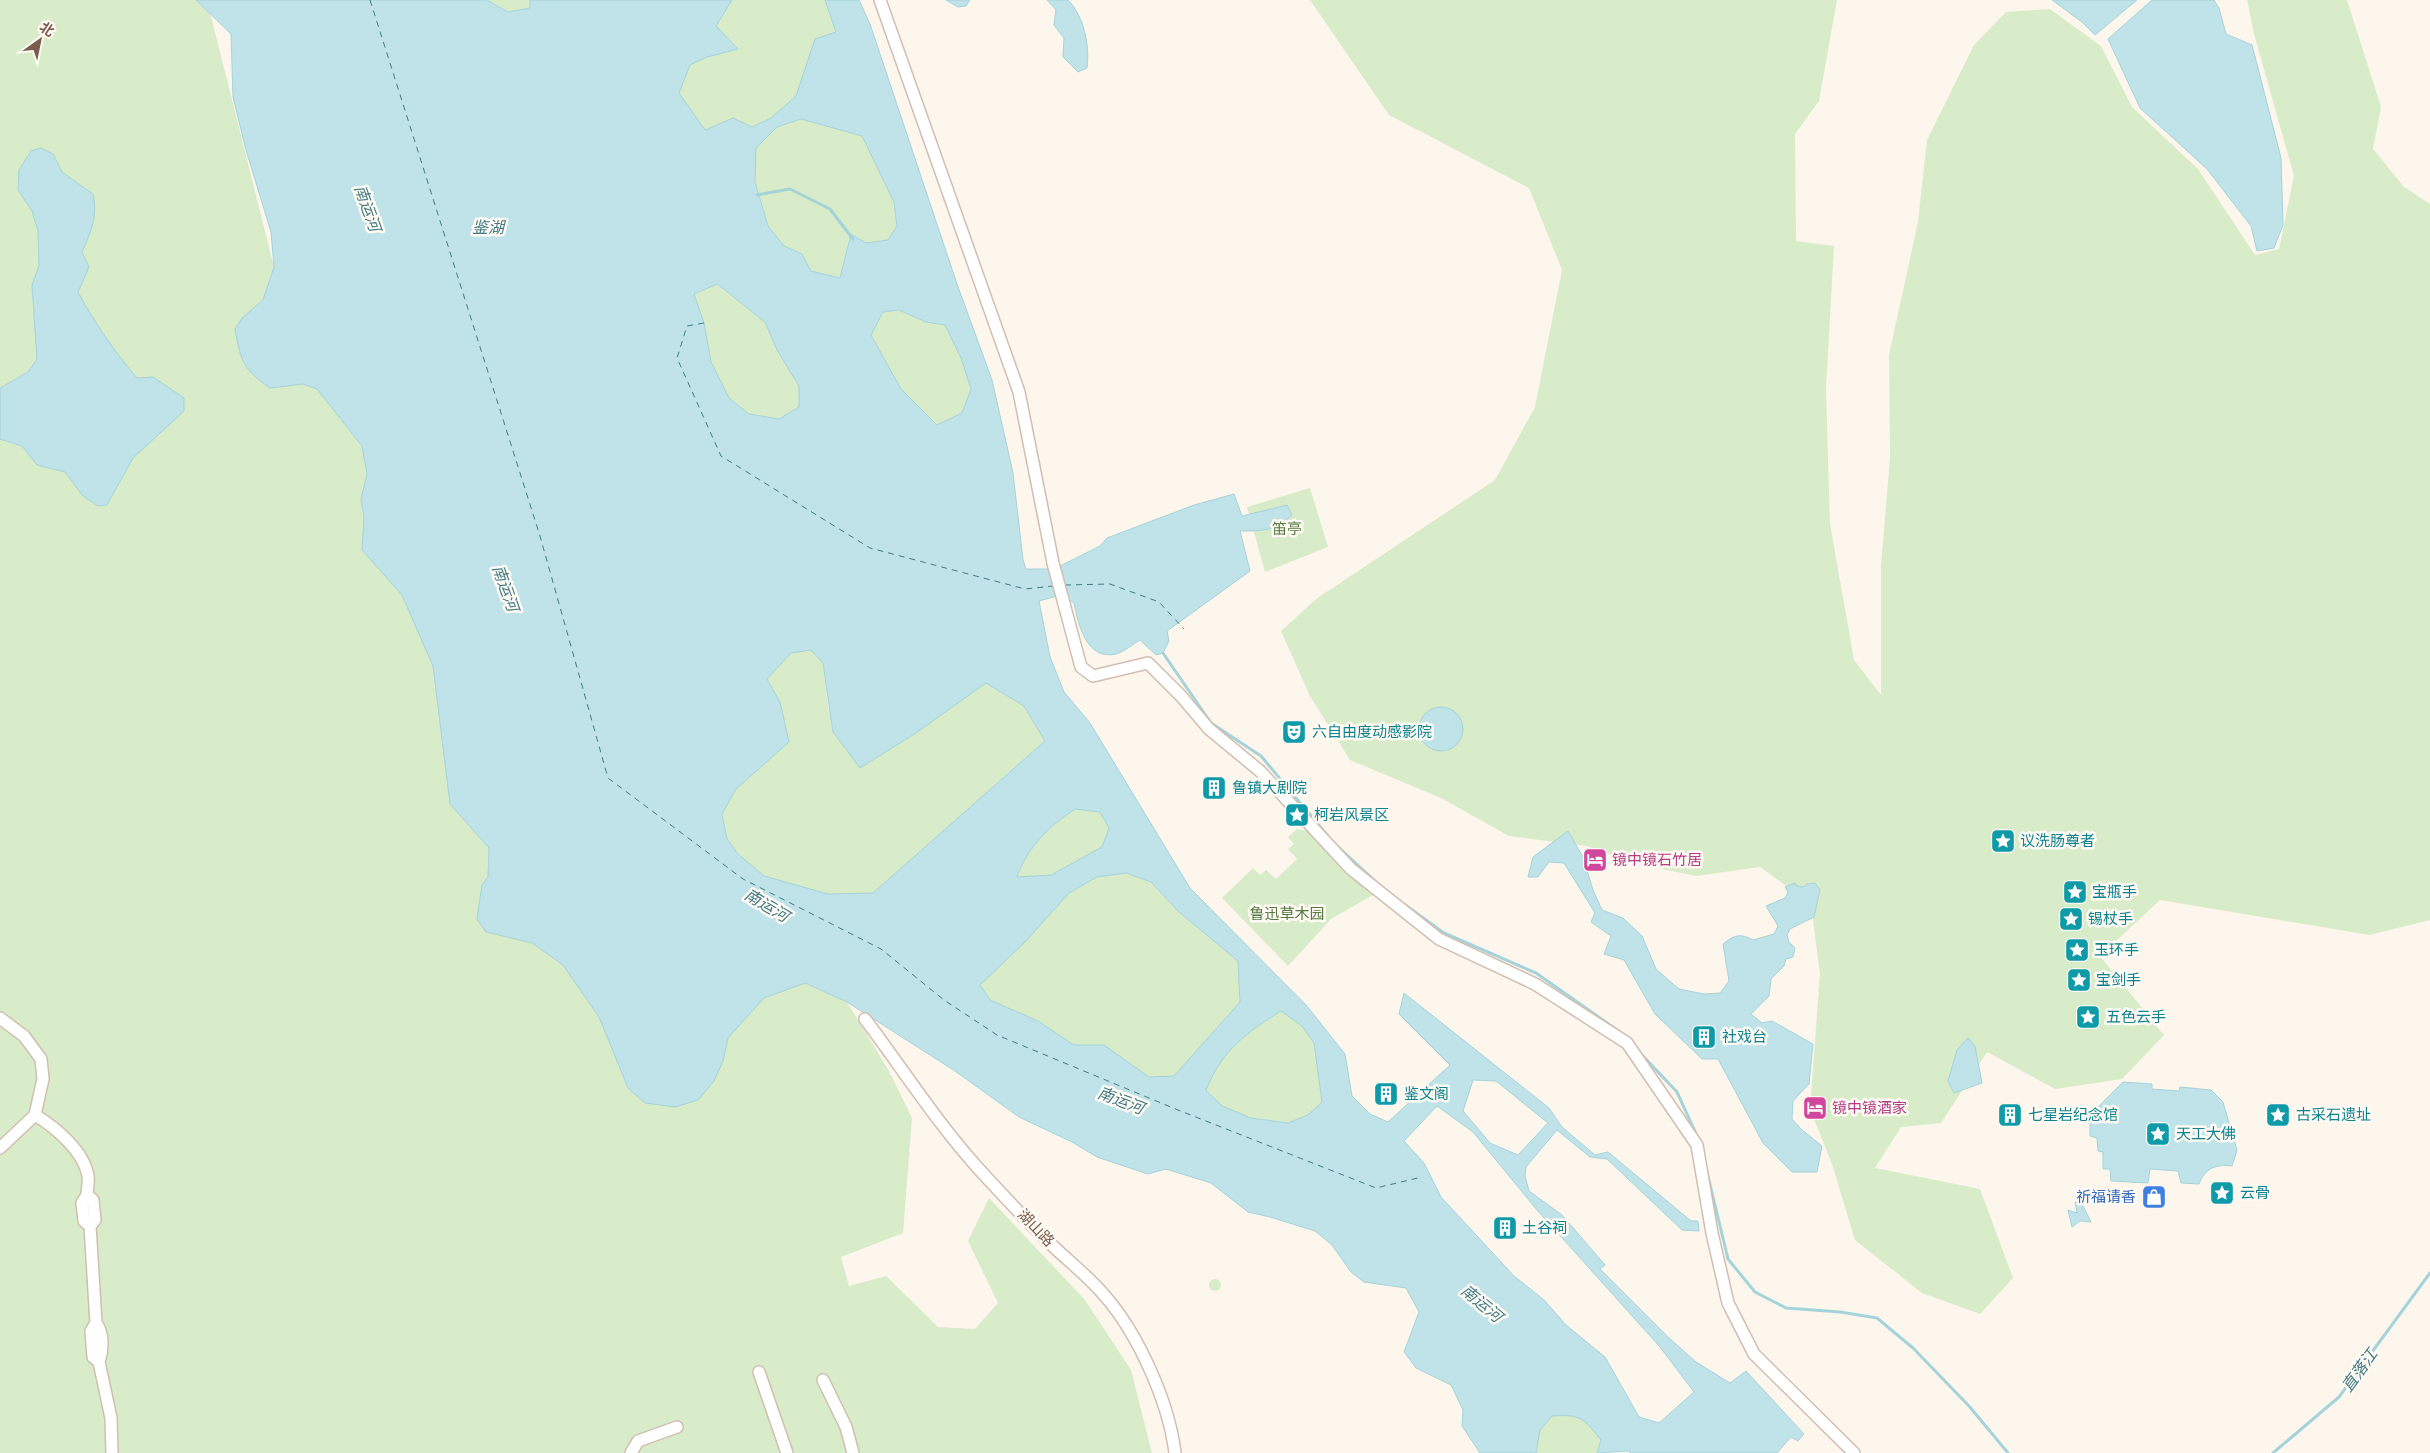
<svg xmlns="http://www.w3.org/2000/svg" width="2430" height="1453" font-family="Overpass,'Noto Sans SC',sans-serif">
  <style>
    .green { fill: #d8ecc9 }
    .water { fill: #bfe3e8; stroke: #a5d3da; fill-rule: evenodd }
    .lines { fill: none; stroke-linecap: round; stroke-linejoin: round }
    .stream { stroke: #a5d3da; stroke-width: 3 }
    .ferry { stroke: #437c86; stroke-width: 1; stroke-dasharray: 6 5; stroke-linecap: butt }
    .minor-casing { stroke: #d1beb0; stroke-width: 14 }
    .minor { stroke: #fff; stroke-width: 11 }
    .labels { text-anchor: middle; stroke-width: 5; stroke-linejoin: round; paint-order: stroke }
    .park-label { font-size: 15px; fill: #537a41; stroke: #fffaf3 }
    .culture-label { font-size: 15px; fill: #0d838f; stroke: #fffaf3; text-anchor: start }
    .hotel-label { font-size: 15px; fill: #b23c85; stroke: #fffaf3; text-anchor: start }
    .shop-label { font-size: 15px; fill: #366cbe; stroke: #fffaf3; text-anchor: end }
    .street-label { font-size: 15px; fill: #7a5c4d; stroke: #fffaf3 }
    .water-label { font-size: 16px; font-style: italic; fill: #437c86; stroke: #fffaf3 }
  </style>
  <rect width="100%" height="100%" fill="#fdf6ec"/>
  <g class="green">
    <polygon points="0,0 207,0 274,267 263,300 270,388 303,384 317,389 362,446 367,474 361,499 364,518 362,550 402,595 433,666 450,804 489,848 488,877 482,885 486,932 532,943 563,965 599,1017 628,1088 727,1038 764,998 804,983 847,1002 889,1071 912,1118 903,1233 841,1257 849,1286 886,1276 938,1327 975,1329 998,1303 968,1241 989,1198 1085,1300 1131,1370 1152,1453 0,1453"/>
    <polygon points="487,0 530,0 530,8 508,12"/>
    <polygon points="732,0 825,0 836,32 802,80 796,96 771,118 752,127 733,118 705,130 679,93 690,65 707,57 738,49 716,26"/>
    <polygon points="1310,0 1837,0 1819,101 1795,134 1796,241 1834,246 1826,389 1830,524 1854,660 1881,695 1881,566 1890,458 1889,355 1918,222 1927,140 1974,45 2006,12 2050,9 2101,46 2132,107 2198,169 2255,255 2279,249 2294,176 2254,34 2247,0 2347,0 2381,107 2373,149 2404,187 2430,204 2430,920 2369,935 2160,900 2100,956 2164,1035 2122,1079 2055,1089 1987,1052 1941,1123 1901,1127 1875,1168 1980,1189 2013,1278 1980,1314 1922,1293 1855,1240 1832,1164 1810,1109 1820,974 1811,904 1760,867 1696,876 1634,863 1587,846 1509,836 1441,798 1350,760 1310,696 1281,631 1316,599 1495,480 1535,407 1562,270 1529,188 1389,115"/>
    <polygon points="801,119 862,136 894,202 897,226 888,240 866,243 851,234 840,278 811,271 802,254 784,246 768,226 755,182 756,148 777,127"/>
    <polygon points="716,284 765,322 777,350 799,386 799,407 779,419 749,414 729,398 711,362 704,323 694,294"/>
    <polygon points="899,310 926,322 945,325 961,358 971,389 962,413 938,425 901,389 871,335 883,312"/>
    <polygon points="1310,488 1328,547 1265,572 1247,507"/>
    <polygon points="811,650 823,663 829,711 860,768 916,733 986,683 1024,706 1045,741 873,893 828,894 764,876 738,854 727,839 722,814 736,789 789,742 780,702 767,679 791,653"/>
    <path d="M1075,809L1100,812L1109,828L1102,847L1051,875L1017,877C1026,849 1050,825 1075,809Z"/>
    <polygon points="1297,829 1308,831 1349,875 1373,895 1331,919 1288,966 1222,898 1253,868 1260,875 1266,870 1276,879 1297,859 1288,849 1294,844 1288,837"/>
    <polygon points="1126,873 1151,882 1179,912 1238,961 1240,1002 1174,1076 1149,1077 1104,1045 1074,1045 1038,1021 990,1000 979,985 1025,942 1069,893 1097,877"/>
    <path d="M1281,1011L1302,1026L1314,1043L1323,1102L1308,1115L1288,1123L1251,1118L1222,1106L1206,1089C1222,1050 1246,1033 1281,1011Z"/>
    <circle cx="1215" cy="1285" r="6"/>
    <polygon points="1570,1414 1583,1418 1601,1440 1597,1453 1536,1453 1540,1430 1552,1415"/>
  </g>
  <g class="water">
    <path d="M196,0H487L508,12L530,8V0H732L716,26L738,49L707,57L690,65L679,93L705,130L733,118L752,127L771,118L796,96L815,39L836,32L825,0H859L870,24L957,284L992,380L1013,473L1023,560L1026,569H1054L1100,546L1107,538L1194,505L1234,494L1242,516L1287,505L1292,515C1273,531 1264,531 1240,531L1250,571L1167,631L1169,641L1163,653L1156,655L1140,640C1133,644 1124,652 1116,654C1086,661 1078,623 1074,603L1061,595L1039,601L1050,657L1064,692L1090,723L1190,888L1306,1005L1345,1054L1352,1096L1370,1114L1388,1122L1450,1065L1399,1014L1404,993L1549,1108L1562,1127L1595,1155L1608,1152L1691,1221H1698L1699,1231L1682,1230L1607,1159L1590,1157L1557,1130L1526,1167L1525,1176L1529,1191L1562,1215L1605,1265L1600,1269L1668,1337L1696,1362L1730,1383L1746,1371L1804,1434L1798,1441L1791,1437L1777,1453H1631L1628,1451L1597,1453L1601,1440C1583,1418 1581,1414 1552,1416L1540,1430L1536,1453H1480L1462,1426L1463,1410L1451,1385L1416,1368L1404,1352L1419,1312L1406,1288L1364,1282L1351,1272L1332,1245L1315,1231L1270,1217L1248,1212L1211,1183L1166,1169L1148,1174L1097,1157L1072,1142L1019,1117L955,1071L847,1002L805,983L764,998L728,1038L723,1061L714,1081L698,1100L675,1107L645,1103L628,1088L599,1017L563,965L532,943L486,932L477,919L482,885L488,877L489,848L450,804L433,666L402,595L362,550L364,518L361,499L367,474L362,446L317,389L303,384L270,388C243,369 241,362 235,329L242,318L263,300L274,267L271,232L246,150L233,97L231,34ZM801,119L862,136L894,202L897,226L888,240L866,243L851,234L840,278L811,271L802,254L784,246L768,226L755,182L756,148L777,127ZM717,284L765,322L777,350L799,386V407L779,419L749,414L729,398L711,362L704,323L694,294ZM899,310L926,322L945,325L961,358L971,389L962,413L937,425L901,389L871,335L883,312ZM811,650L823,663L833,732L860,768L916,733L986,683L1024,706L1045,741L873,893L828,894L764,876L738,854L727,839L722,814L736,789L789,742L780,702L767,679L791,653ZM1075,809L1100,812L1109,828L1102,847L1051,875L1017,877C1026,849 1050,825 1075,809ZM1126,873L1151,882L1179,912L1238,961L1240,1002L1174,1076L1149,1077L1104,1045H1074L1038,1021L990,1000L980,985L1025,942L1069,893L1097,877ZM1281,1011L1302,1026L1314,1043L1322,1102L1308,1115L1288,1123L1251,1118L1222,1106L1206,1090C1222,1050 1246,1033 1281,1011ZM1473,1080L1496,1081L1548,1123L1518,1155L1490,1143L1463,1111ZM1437,1106L1473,1132L1537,1210L1660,1347L1694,1392L1659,1423L1639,1417L1605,1357L1566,1325L1544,1300L1514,1276L1441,1197L1424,1163L1404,1141Z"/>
    <polygon points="946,0 970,0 966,6 958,7"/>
    <path d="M1047,0H1068C1084,16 1090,46 1087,68L1078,72L1063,57L1064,38L1054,25L1056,10Z"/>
    <polygon points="2052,0 2137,0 2095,35 2082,22"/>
    <polygon points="2152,0 2214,0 2219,8 2226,34 2252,45 2281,158 2283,225 2274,248 2257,251 2251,226 2207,169 2140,108 2108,39"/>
    <path d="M41,148L53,154L62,172L93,194C98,216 91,232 82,252L89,267L78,292C94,322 114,351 137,378L153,377L184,398V411L133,458L107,505L98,506L83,496L65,472L37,465L22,446L0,439V388L28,372L37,359L32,285L39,266L38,231L32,211L18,190L19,170L31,151Z"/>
    <circle cx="1441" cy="729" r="22"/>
    <path d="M1568,831L1583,857L1593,890L1602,910L1623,918L1642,936L1656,969L1679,989L1704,994L1720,993L1729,981L1723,944C1734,935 1740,933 1753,940L1774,934L1778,926L1766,906L1785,898L1788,892L1785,887L1795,883L1797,886L1803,887L1807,884L1815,883L1820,890L1814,917L1790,929L1787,935L1789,942L1795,948L1793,957L1786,959L1784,966L1771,979L1769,996L1751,1014L1762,1023L1772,1021L1813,1044L1809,1084L1793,1101L1792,1119L1801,1129L1822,1146L1817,1172H1792L1763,1143L1718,1059H1702L1655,1014L1624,960L1604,954L1611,936L1591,922L1595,913L1564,863L1549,862L1538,877H1528L1533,857Z"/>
    <polygon points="1968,1038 1975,1046 1982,1083 1954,1093 1948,1081 1957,1050"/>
    <path d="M2123,1082L2152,1084V1089L2179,1091L2180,1087L2211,1090L2223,1102L2237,1150L2232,1166C2216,1164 2205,1168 2199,1184L2181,1183L2178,1171L2150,1169L2148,1183L2111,1181L2110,1169H2103V1152L2098,1151L2097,1138L2090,1136V1118H2094L2095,1110Z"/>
    <polygon points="2080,1200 2091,1222 2080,1221 2072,1227 2068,1210 2077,1213 2075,1202"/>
  </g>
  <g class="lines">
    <g class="stream">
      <polyline points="757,195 790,189 830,209 853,239"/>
      <polyline points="1163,653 1211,723 1261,756 1328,836"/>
      <polyline points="1337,846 1375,881"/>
      <polyline points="1401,902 1444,933 1536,973 1620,1032"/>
      <polyline points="1642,1055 1677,1092 1699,1140"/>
      <polyline points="1706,1168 1728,1259 1755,1292 1786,1308 1840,1312 1877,1318 1913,1348 1969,1406 2008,1453"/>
      <polyline points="2273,1453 2339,1397 2430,1273"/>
    </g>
    <g class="ferry">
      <polyline points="370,0 540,536 608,778 743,879 881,949 944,1000 997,1035 1178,1110 1376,1188 1422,1177"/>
      <polyline points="704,323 687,326 677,358 721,456 870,548 1025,589 1053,586"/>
      <polyline points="1065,585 1110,584 1159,602 1184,629"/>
    </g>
    <defs>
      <g id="minor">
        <polyline points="880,0 1019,392 1053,563 1081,667 1093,676 1148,663 1181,696 1209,729 1260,771 1351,869 1439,939 1535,984 1627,1043 1697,1145 1712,1233 1728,1303 1754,1354 1854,1453"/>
        <polyline points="0,1018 24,1036 41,1059 43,1079 35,1115 0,1148"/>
        <path d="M865,1019C902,1068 935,1120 977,1167C1002,1194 1028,1223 1055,1248C1072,1264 1090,1278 1105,1296C1138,1334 1169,1402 1175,1453"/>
        <path d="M35,1115C55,1127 84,1151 88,1176C89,1182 87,1189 87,1195"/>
        <polyline points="90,1226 84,1221 82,1203 87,1195 93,1200 95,1220 90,1226 96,1323"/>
        <path d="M99,1362L93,1357L91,1331L96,1323C104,1333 103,1350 99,1362L111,1418L112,1453"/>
        <polyline points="759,1372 787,1453"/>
        <polyline points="823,1380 846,1427 853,1453"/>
        <polyline points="631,1453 638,1441 677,1427"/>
      </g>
    </defs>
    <use href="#minor" class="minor-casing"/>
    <use href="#minor" class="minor"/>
  </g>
  <defs>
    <symbol id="theatre-square" viewBox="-11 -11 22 22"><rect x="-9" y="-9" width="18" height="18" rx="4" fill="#0f9aa8" stroke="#fffaf3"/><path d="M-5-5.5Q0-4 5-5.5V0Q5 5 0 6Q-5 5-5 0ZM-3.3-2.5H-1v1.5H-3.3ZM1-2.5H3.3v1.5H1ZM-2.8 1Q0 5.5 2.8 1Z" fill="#fff"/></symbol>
    <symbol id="building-square" viewBox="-11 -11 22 22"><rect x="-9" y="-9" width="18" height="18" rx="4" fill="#0f9aa8" stroke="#fffaf3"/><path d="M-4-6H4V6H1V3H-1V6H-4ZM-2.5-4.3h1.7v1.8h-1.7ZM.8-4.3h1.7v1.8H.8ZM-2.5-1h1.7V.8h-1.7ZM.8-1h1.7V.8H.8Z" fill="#fff"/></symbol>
    <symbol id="sight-square" viewBox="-11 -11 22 22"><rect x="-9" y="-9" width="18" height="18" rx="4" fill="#0f9aa8" stroke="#fffaf3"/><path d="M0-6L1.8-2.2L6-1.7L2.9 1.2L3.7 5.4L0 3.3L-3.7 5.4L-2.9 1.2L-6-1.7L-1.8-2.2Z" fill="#fff"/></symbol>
    <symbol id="hotel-square" viewBox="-11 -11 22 22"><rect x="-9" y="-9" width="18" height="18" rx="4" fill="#d1479c" stroke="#fffaf3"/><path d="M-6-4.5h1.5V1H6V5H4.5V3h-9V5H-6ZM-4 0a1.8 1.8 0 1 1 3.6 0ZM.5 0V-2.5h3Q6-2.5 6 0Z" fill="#fff"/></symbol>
    <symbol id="shop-square" viewBox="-11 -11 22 22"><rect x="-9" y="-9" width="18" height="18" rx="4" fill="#3f7fe0" stroke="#fffaf3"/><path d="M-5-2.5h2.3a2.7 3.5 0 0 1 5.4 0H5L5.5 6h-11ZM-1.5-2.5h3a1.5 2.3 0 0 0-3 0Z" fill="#fff"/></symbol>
  </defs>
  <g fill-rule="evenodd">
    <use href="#theatre-square" x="1280" y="718" width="28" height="28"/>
    <use href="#building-square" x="1200" y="774" width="28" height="28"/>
    <use href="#sight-square" x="1283" y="801" width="28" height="28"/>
    <use href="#sight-square" x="1989" y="827" width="28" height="28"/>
    <use href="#hotel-square" x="1581" y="846" width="28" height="28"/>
    <use href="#sight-square" x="2061" y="878" width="28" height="28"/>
    <use href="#sight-square" x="2057" y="905" width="28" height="28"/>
    <use href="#sight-square" x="2063" y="936" width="28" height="28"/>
    <use href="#sight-square" x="2065" y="966" width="28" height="28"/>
    <use href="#sight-square" x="2074" y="1003" width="28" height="28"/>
    <use href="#building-square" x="1690" y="1023" width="28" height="28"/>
    <use href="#building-square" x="1372" y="1080" width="28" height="28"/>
    <use href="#hotel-square" x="1801" y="1094" width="28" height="28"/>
    <use href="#building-square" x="1996" y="1101" width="28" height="28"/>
    <use href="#sight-square" x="2264" y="1101" width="28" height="28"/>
    <use href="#sight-square" x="2144" y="1120" width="28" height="28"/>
    <use href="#sight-square" x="2208" y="1179" width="28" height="28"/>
    <use href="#shop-square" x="2140" y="1183" width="28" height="28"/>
    <use href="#building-square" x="1491" y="1214" width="28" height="28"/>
  </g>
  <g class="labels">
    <g class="park-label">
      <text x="1287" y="534">笛亭</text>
      <text x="1287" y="919">鲁迅草木园</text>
    </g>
    <g class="culture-label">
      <text x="1312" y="737">六自由度动感影院</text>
      <text x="1232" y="793">鲁镇大剧院</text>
      <text x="1314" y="820">柯岩风景区</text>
      <text x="2020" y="846">议洗肠尊者</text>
      <text x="2092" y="897">宝瓶手</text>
      <text x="2088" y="924">锡杖手</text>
      <text x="2094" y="955">玉环手</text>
      <text x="2096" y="985">宝剑手</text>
      <text x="2106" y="1022">五色云手</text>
      <text x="1722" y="1042">社戏台</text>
      <text x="1404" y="1099">鉴文阁</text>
      <text x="2028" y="1120">七星岩纪念馆</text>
      <text x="2296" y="1120">古采石遗址</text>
      <text x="2176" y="1139">天工大佛</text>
      <text x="2240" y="1198">云骨</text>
      <text x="1522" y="1233">土谷祠</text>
    </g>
    <g class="hotel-label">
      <text x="1612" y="865">镜中镜石竹居</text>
      <text x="1832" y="1113">镜中镜酒家</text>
    </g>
    <g class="shop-label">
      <text x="2136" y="1202">祈福请香</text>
    </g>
    <g class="street-label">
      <text transform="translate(1036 1228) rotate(46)" y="5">湖山路</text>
    </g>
    <g class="water-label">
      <text transform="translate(368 208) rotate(70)" y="6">南运河</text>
      <text x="488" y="233">鉴湖</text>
      <text transform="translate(506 588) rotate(70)" y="6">南运河</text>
      <text transform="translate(767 905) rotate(31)" y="6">南运河</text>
      <text transform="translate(1121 1100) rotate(21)" y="6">南运河</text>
      <text transform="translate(1482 1303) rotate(40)" y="6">南运河</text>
      <text transform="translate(2359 1370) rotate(-54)" y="6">直落江</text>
    </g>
  </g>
  <g transform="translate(40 40) rotate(33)" stroke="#fffaf3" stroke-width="4" paint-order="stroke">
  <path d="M0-4L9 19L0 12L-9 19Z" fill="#7a5c4d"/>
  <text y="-8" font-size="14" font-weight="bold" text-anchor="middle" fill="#7a5c4d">北</text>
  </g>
</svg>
